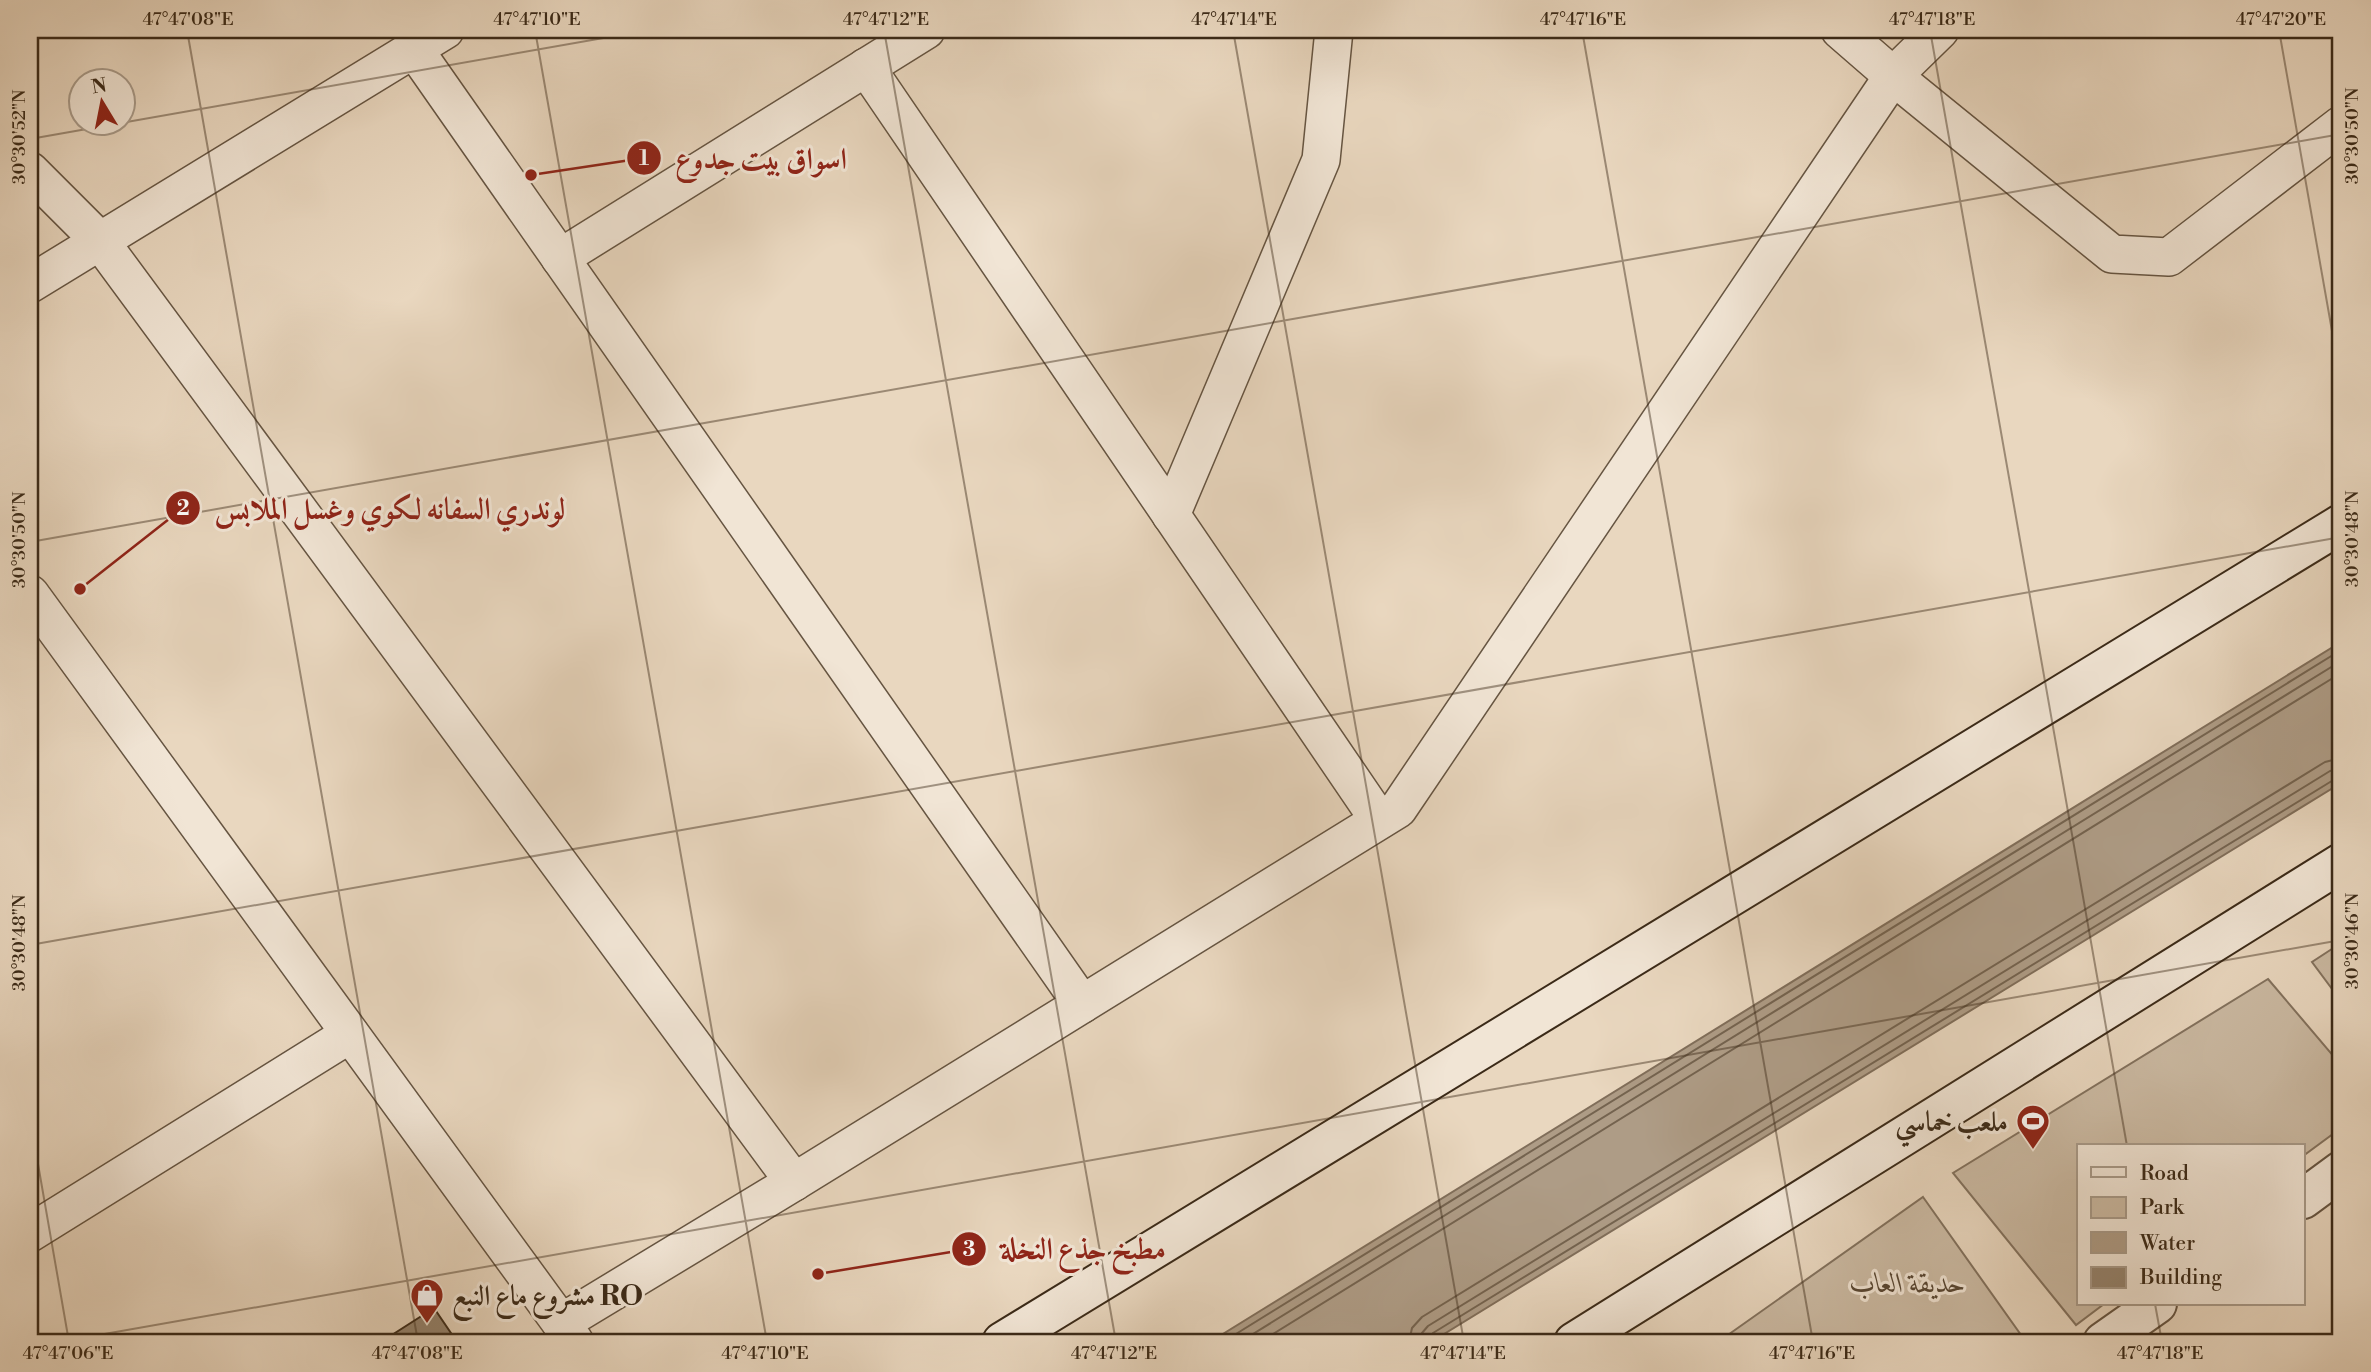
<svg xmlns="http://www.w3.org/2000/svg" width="2371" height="1372" font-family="'Libre Bodoni',Amiri,serif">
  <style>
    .green { fill: #cbbaa3; stroke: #83725e; stroke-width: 2 }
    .water { fill: #ae9c86; stroke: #806e5a; stroke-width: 2 }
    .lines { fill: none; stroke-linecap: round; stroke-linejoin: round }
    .shore { stroke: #74634f; stroke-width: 2 }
    .building { fill: #95846f; stroke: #3b2a18; stroke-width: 2 }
    .minor-casing { stroke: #665542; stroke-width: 40 }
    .tertiary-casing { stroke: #665542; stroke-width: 42 }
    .secondary-casing { stroke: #3b2a18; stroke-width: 42 }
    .minor { stroke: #f1e5d5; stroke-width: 37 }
    .tertiary { stroke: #f1e5d5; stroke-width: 38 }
    .secondary { stroke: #f1e5d5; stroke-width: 38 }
    .ticks { fill: none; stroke: #3b2a18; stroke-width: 2; stroke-opacity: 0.45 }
    .labels { text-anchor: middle; stroke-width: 6; stroke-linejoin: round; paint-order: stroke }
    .poi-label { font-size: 28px; font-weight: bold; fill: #3b2a18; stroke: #f1e5d5; text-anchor: end }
    .park-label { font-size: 28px; font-style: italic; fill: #584734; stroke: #f1e5d5 }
    .leader { fill: none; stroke: #8f2418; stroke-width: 2.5 }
    .callout-dot { fill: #8f2418; stroke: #f1e5d5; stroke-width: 2.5 }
    .mark-label { font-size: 21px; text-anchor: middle; font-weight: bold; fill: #fff }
    .callout-label { font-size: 30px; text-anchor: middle; font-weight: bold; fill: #8f2418; stroke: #f1e5d5; stroke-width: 6; stroke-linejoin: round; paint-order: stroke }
    .neatline { fill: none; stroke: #3b2a18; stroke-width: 2.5 }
    .ticks-label { font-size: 18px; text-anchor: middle; fill: #3b2a18 }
  </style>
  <rect width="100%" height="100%" fill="#e9d7bf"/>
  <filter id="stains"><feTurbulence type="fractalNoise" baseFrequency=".00286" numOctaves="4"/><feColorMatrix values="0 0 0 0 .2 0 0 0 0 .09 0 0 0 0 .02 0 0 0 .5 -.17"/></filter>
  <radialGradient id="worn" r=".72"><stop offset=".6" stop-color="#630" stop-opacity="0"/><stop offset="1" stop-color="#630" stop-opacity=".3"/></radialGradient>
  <g class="green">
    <polygon points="2341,943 2341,1001 2312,962"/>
    <polygon points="2268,979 2341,1065 2341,1128 2303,1156 2303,1146 2079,1146 2079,1304 2104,1304 2076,1325 1953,1173"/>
    <polygon points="1923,1197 2026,1342 1718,1342"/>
  </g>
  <polygon class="water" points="2341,642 2341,783 1431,1342 1210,1342"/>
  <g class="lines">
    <g class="shore">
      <polyline points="1223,1342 2341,650"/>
      <polyline points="1240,1342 2341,661"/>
      <polyline points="1260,1342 2341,673"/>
      <polyline points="1409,1342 1412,1328 1422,1317 2325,762 2341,758"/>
      <polyline points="1420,1342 1422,1333 1428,1326 2330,771 2341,769"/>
      <polyline points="1429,1342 1433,1333 2335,779 2341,778"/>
    </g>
  </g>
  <polygon class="building" points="434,1308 457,1342 381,1342"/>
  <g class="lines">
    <defs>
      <g id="minor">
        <polyline points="1840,30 1893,76 2112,254 2169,257 2341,125"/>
        <polyline points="414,49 1082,1004"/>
        <polyline points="866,67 1379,820"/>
        <polyline points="30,171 100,241 794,1182"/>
        <polyline points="560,258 926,30"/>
        <polyline points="30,284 445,30"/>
        <polyline points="1171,515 1321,160 1334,30"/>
        <polyline points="30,594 574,1341"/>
        <polyline points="30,1233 350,1034"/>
        <polyline points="561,1323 794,1182 1398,809 1893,76 1940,30"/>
      </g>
      <g id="tertiary">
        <polyline points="2303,1199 2341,1171"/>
        <polyline points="2103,1342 2157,1304"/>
      </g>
      <g id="secondary">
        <polyline points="1002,1342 2341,524"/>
        <polyline points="1574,1342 2341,863"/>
      </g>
    </defs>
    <use href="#minor" class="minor-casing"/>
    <use href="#tertiary" class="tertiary-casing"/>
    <use href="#secondary" class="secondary-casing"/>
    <use href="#minor" class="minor"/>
    <use href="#tertiary" class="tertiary"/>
    <use href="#secondary" class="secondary"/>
  </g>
  <path class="ticks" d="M187,30L418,1342M535,30L767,1342M884,30L1116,1342M1233,30L1464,1342M1582,30L1813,1342M1930,30L2127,1146M2279,30L2341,382M30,139L649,30M30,542L2341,134M30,945L2341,537M30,1118L69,1342M2155,1304L2162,1342M59,1342L2341,940"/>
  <defs>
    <symbol id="stadium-pin" viewBox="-11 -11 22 30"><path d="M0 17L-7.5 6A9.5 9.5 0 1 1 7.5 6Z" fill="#8f2418" stroke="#f1e5d5"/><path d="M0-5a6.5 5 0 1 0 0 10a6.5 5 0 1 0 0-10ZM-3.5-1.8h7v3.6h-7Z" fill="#fff"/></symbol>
    <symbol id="shop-pin" viewBox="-11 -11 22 30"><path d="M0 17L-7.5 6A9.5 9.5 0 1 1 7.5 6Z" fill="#8f2418" stroke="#f1e5d5"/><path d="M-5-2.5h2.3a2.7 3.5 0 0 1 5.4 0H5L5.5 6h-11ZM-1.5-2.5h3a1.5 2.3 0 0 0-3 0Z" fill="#fff"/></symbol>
  </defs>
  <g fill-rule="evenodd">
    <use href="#stadium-pin" x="2014" y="1102" width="38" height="52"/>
    <use href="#shop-pin" x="408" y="1276" width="38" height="52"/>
  </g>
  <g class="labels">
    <g class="poi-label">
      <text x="2008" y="1131">ملعب خماسي</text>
      <text x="452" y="1305" text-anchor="start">مشروع ماع النبع RO</text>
    </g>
    <g class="park-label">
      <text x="1908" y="1292">حديقة العاب</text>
    </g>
  </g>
  <path class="leader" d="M531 175L644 158M80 589L183 508M818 1274L969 1249"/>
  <g class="callout-dot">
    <circle cx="531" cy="175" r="7"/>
    <circle cx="80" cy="589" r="7"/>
    <circle cx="818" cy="1274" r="7"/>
    <circle cx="644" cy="158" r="18"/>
    <circle cx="183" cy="508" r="18"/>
    <circle cx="969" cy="1249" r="18"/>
  </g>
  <g class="mark-label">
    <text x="644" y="165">1</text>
    <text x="183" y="515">2</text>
    <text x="969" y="1256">3</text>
  </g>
  <g class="callout-label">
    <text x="761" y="169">اسواق بيت جدوع</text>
    <text x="390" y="519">لوندري السفانه لكوي وغسل الملابس</text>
    <text x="1083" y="1259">مطبخ جذع النخلة</text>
  </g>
  <rect width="2371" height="1372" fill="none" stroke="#e9d7bf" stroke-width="77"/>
  <rect x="2077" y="1144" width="228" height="161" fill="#f1e5d5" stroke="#a89a89" stroke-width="2"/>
  <rect x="2091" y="1167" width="35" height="10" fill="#f1e5d5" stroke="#a89a89" stroke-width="2"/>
  <text x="2140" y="1180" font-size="21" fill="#3b2a18">Road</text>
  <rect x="2091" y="1197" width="35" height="21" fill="#cbbaa3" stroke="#a89a89" stroke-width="2"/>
  <text x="2140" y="1214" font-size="21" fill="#3b2a18">Park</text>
  <rect x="2091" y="1232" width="35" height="21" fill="#ae9c86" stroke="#a89a89" stroke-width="2"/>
  <text x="2140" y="1250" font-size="21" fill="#3b2a18">Water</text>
  <rect x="2091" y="1267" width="35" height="21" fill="#95846f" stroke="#a89a89" stroke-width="2"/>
  <text x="2140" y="1284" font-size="21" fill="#3b2a18">Building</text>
  <g transform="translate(102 102) rotate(350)"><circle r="33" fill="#f1e5d5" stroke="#a89a89" stroke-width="2"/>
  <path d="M0-5L12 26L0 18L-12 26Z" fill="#8f2418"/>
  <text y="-10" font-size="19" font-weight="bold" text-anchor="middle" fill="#3b2a18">N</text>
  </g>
  <rect x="38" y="38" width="2294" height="1296" class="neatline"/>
  <g class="ticks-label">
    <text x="188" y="25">47°47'08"E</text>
    <text x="537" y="25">47°47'10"E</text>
    <text x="886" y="25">47°47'12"E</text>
    <text x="1234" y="25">47°47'14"E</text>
    <text x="1583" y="25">47°47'16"E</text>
    <text x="1932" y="25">47°47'18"E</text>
    <text x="2281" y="25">47°47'20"E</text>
    <text transform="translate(2352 136) rotate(-90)" y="6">30°30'50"N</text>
    <text transform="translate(19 137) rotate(-90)" y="6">30°30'52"N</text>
    <text transform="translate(2352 539) rotate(-90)" y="6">30°30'48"N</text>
    <text transform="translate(19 540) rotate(-90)" y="6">30°30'50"N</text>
    <text transform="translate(2352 941) rotate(-90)" y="6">30°30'46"N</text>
    <text transform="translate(19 943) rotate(-90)" y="6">30°30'48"N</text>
    <text x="68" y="1359">47°47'06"E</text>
    <text x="417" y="1359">47°47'08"E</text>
    <text x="765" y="1359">47°47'10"E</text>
    <text x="1114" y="1359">47°47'12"E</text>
    <text x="1463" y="1359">47°47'14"E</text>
    <text x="1812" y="1359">47°47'16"E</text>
    <text x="2160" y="1359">47°47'18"E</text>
  </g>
  <rect width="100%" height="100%" filter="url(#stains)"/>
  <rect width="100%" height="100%" fill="url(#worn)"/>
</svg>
